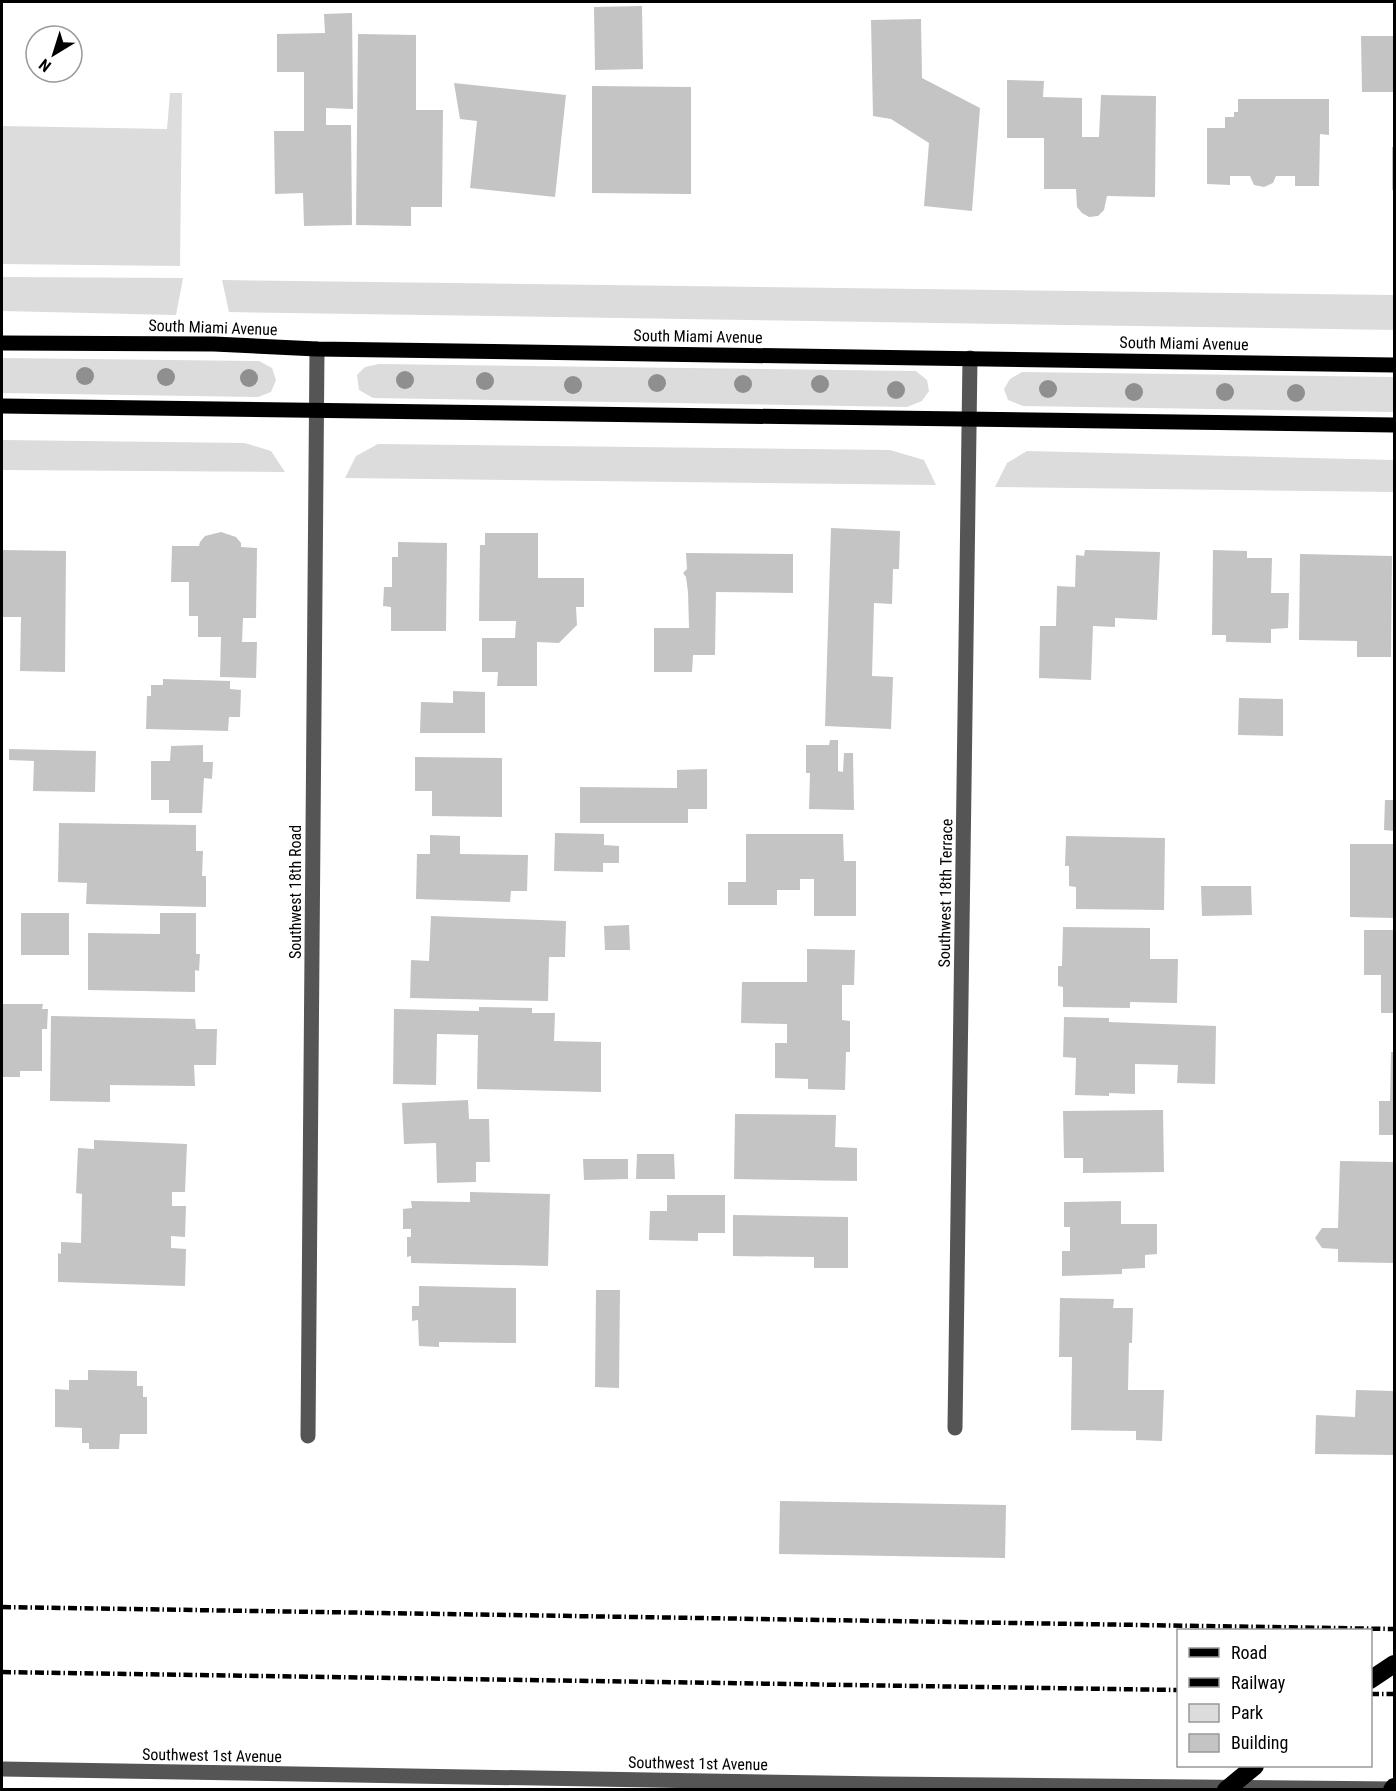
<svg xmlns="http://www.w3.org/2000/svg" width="1396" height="1791" font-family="'Roboto Condensed',sans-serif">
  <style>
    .green { fill: #dcdcdc }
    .building { fill: #c4c4c4 }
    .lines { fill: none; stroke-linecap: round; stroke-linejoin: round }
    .minor { stroke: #555; stroke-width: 15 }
    .major { stroke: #000; stroke-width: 15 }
    .highway { stroke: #000; stroke-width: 18 }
    .rail { stroke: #000; stroke-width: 4.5; stroke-dasharray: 9 3 1.5 3; stroke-linecap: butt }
    .tree { fill: #8f8f8f }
    .labels { text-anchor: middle; stroke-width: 5; stroke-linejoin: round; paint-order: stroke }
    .street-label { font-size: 16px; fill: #000; stroke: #fff }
  </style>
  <rect width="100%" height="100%" fill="#fff"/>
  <g class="green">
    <polygon points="170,93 182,93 180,266 2,264 2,126 167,129"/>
    <polygon points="2,277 183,278 176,315 2,311"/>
    <polygon points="222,280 1394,295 1394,330 229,312"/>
    <polygon points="2,358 259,361 272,368 276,380 271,392 258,397 2,393"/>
    <polygon points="379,364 916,371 927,380 929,391 922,401 907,407 373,398 359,390 357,375 365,367"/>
    <polygon points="1022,372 1394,377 1394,412 1023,406 1008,400 1004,389 1010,379"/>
    <polygon points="2,440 245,443 271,451 285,472 2,470"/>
    <polygon points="378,444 890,450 924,460 936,485 345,478 356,456"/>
    <polygon points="1027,451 1394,460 1394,492 995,487 1007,463"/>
  </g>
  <g class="building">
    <polygon points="642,6 643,69 595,70 594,7"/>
    <polygon points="352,13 353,109 326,108 326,125 351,125 352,225 304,226 303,193 275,194 274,131 304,131 304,72 277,72 277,34 325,33 324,14"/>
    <polygon points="921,19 922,78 980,108 972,211 924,206 929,143 891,119 873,116 871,20"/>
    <polygon points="358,34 416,35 416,110 443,110 442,207 411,207 411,226 356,225"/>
    <polygon points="1361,36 1394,36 1394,92 1362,92"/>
    <polygon points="1007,80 1044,81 1043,97 1082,98 1082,137 1099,137 1101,95 1156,96 1155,197 1107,196 1104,210 1098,216 1089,217 1082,213 1077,207 1076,189 1044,189 1044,138 1007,138"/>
    <polygon points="454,83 566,95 555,197 470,188 477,121 460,119"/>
    <polygon points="592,86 691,87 691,194 592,193"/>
    <polygon points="1238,99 1329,99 1329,135 1320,134 1319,186 1295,186 1295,176 1276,176 1273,183 1264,187 1254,185 1250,176 1230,176 1230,185 1207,184 1207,128 1225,128 1225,117 1234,117 1234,112 1238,112"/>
    <rect x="1392" y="147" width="2" height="43"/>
    <polygon points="831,528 900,531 899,569 893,569 892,604 874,603 872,676 893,677 891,729 825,726"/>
    <polygon points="221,532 236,537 241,543 241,547 257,548 256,618 243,618 242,642 257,642 256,678 220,677 221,637 198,637 198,616 189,616 189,582 171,582 172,546 199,546 200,542 205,536"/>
    <polygon points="485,533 538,533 538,578 584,578 584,607 576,607 577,625 559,643 537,642 537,686 497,686 498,672 482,672 482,638 515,638 516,621 479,621 480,545 485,545"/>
    <polygon points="398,542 447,543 446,631 391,631 391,607 383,606 384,587 392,587 392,557 398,557"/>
    <polygon points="2,550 66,551 65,672 20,671 21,617 2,617"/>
    <polygon points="1085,550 1160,552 1157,620 1115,618 1115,627 1093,626 1091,680 1039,678 1040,626 1056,626 1057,586 1075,587 1076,555 1084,556"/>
    <polygon points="1213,550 1247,551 1247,558 1272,558 1271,593 1289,593 1288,628 1271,629 1271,643 1226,642 1226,635 1212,635"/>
    <polygon points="686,553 793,554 793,593 716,592 715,655 693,655 692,672 654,672 654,628 689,628 688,592 686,577 683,573 687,569"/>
    <polygon points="1300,554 1392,556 1391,657 1357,657 1357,641 1299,640"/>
    <polygon points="163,679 230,681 230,689 241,690 240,717 229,717 228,731 146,729 147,696 151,696 151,685 163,685"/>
    <polygon points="453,691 485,692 485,733 420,733 421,702 453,703"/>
    <polygon points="1239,698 1283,699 1283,736 1238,735"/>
    <polygon points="830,740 838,740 838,771 843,772 844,753 853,753 854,810 809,809 810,773 806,773 806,745 829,745"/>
    <polygon points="203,745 203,762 213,762 212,779 204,778 202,813 169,813 169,800 151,800 151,761 170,761 171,746"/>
    <polygon points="9,749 96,751 95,792 33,791 34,761 9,760"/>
    <polygon points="415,757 502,758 502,817 432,816 432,791 415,791"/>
    <polygon points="707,769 707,809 688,809 688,823 580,823 580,787 677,788 677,770"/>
    <polygon points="1385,800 1394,800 1394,831 1384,830"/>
    <polygon points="59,823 196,825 196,851 203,851 202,876 206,876 206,907 86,904 87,883 58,882"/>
    <polygon points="555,833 604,834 604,845 619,846 619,863 603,863 603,872 554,871"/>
    <polygon points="746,834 843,834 844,861 856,861 856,916 814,916 814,879 800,879 800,890 777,890 777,905 728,905 728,882 746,882"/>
    <polygon points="430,835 460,836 460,854 528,855 527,891 511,891 510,902 416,899 417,854 430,854"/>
    <polygon points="1066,836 1165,838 1164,910 1076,909 1076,887 1069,886 1069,866 1065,866"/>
    <polygon points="1350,844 1394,844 1394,918 1350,917"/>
    <polygon points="1201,886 1251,886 1252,915 1202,916"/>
    <rect x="21" y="913" width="48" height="42"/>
    <polygon points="160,913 196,913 196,954 200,954 199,971 195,970 195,992 88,990 88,933 160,934"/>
    <polygon points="431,916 566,921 565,957 549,957 548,1001 410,998 411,960 429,961"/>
    <polygon points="629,925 630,950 605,950 604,926"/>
    <polygon points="1063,927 1150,928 1150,959 1178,959 1177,1003 1130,1002 1130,1008 1063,1007 1063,987 1058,986 1058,966 1062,966"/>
    <polygon points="1364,930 1394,930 1394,1013 1381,1013 1381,975 1364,975"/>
    <polygon points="807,949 855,950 854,985 842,985 842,1020 850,1021 850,1052 846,1052 845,1090 808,1089 808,1079 775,1078 775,1043 787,1043 787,1024 741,1023 742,982 807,982"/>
    <polygon points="2,1004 43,1004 42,1009 48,1009 47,1029 42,1029 42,1071 20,1071 20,1077 2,1077"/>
    <polygon points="479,1007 532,1008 532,1013 555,1013 554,1041 601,1042 601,1092 477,1089 478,1035 437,1034 436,1085 393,1084 394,1009 479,1011"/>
    <polygon points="51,1016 195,1019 196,1029 217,1029 216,1065 194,1065 195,1086 110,1085 110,1102 50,1101"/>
    <polygon points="1064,1017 1109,1018 1109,1022 1216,1026 1215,1084 1177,1083 1178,1065 1135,1064 1135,1094 1109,1093 1109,1096 1075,1095 1076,1058 1063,1057"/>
    <polygon points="1391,1052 1394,1052 1394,1135 1379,1135 1379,1101 1390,1101"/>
    <polygon points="468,1100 469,1119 489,1119 490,1162 476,1162 476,1182 437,1183 436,1143 404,1144 402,1103"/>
    <polygon points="1163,1110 1164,1172 1083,1173 1083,1158 1064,1158 1063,1111"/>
    <polygon points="735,1114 836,1115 835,1147 857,1148 857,1181 734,1179"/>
    <polygon points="94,1140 187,1144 185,1192 172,1192 172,1206 186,1206 185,1237 171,1236 171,1248 186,1249 185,1286 58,1282 58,1253 61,1254 61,1242 81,1243 82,1194 76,1193 78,1148 94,1149"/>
    <polygon points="637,1154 674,1154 675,1179 636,1179"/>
    <polygon points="583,1159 628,1159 628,1179 584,1180"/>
    <polygon points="1340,1161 1394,1162 1394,1263 1338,1262 1338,1249 1322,1248 1315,1238 1322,1228 1338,1228"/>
    <polygon points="470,1192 550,1194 548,1266 411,1263 411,1256 407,1257 407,1237 411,1237 411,1229 403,1229 403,1209 412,1208 411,1201 470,1202"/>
    <polygon points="667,1195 725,1195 725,1233 698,1233 698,1241 649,1240 650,1211 667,1211"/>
    <polygon points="1121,1201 1121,1224 1157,1224 1157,1254 1145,1255 1145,1268 1122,1269 1122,1274 1062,1276 1062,1251 1070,1251 1070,1227 1064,1227 1064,1202"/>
    <polygon points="733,1215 848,1217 848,1268 814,1268 814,1257 733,1256"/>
    <polygon points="419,1286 516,1288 516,1343 439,1342 439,1347 419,1346 418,1320 412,1321 412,1306 419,1306"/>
    <polygon points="596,1290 620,1290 619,1388 595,1387"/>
    <polygon points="1060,1298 1114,1299 1113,1308 1133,1308 1132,1343 1129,1343 1128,1390 1164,1390 1162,1441 1136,1440 1136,1431 1071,1430 1072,1357 1059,1357"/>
    <polygon points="88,1370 137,1371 137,1386 143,1386 143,1397 147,1397 147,1434 120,1434 119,1449 89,1449 89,1443 82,1443 82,1428 55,1427 55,1389 69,1390 69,1380 88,1380"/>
    <polygon points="1356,1390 1394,1391 1394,1455 1315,1454 1316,1415 1355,1417"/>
    <polygon points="780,1501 1006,1505 1005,1558 779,1554"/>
  </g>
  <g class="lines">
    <g class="minor">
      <polyline points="955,1428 970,358"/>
      <polyline points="308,1436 317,349"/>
      <polyline points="2,1769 884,1784 1394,1789"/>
    </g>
    <g class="major">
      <polyline points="2,343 214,344 317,349 1394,365"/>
      <polyline points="2,406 1394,425"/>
    </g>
    <g class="highway">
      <polyline points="1370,1680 1394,1664"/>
      <polyline points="1226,1790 1255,1766"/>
      <polyline points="1392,1790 1394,1787"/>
    </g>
    <g class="rail">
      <polyline points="2,1607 1394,1629"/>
      <polyline points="2,1672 1178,1690"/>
      <polyline points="1370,1694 1394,1694"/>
    </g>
  </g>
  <g class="tree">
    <circle cx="85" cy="376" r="9"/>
    <circle cx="166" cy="377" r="9"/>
    <circle cx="249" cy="378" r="9"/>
    <circle cx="405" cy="380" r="9"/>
    <circle cx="485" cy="381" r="9"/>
    <circle cx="657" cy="383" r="9"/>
    <circle cx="743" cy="384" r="9"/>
    <circle cx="820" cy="384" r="9"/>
    <circle cx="573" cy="385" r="9"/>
    <circle cx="1048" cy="389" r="9"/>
    <circle cx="896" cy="390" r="9"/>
    <circle cx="1134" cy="392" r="9"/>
    <circle cx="1225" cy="392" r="9"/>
    <circle cx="1296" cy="393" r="9"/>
  </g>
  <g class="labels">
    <g class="street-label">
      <text transform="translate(213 327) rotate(2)" y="6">South Miami Avenue</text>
      <text transform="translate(698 336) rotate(1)" y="6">South Miami Avenue</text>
      <text transform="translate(1184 343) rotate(1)" y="6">South Miami Avenue</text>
      <text transform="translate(295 892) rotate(-90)" y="6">Southwest 18th Road</text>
      <text transform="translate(945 893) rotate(-89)" y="6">Southwest 18th Terrace</text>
      <text transform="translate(212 1755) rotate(1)" y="6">Southwest 1st Avenue</text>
      <text transform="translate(698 1763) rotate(1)" y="6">Southwest 1st Avenue</text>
    </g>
  </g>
  <rect width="1396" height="1791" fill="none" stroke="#000000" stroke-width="6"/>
  <rect x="1177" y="1629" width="195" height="138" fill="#ffffff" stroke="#999999" stroke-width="1.5"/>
  <rect x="1189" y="1648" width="30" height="9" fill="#000000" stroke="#999999" stroke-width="1.5"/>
  <text x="1231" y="1659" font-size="18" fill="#000000">Road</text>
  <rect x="1189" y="1678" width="30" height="9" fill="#000000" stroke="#999999" stroke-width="1.5"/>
  <text x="1231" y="1689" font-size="18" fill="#000000">Railway</text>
  <rect x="1189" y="1704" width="30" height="18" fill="#dcdcdc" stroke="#999999" stroke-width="1.5"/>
  <text x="1231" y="1719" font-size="18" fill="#000000">Park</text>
  <rect x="1189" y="1734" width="30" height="18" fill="#c4c4c4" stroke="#999999" stroke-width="1.5"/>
  <text x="1231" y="1749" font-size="18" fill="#000000">Building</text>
  <g transform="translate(54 54) rotate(218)"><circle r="28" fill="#ffffff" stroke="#999999" stroke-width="1.5"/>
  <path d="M0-4.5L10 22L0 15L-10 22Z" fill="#000000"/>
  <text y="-9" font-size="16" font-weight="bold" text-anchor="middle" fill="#000000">N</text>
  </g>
</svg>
